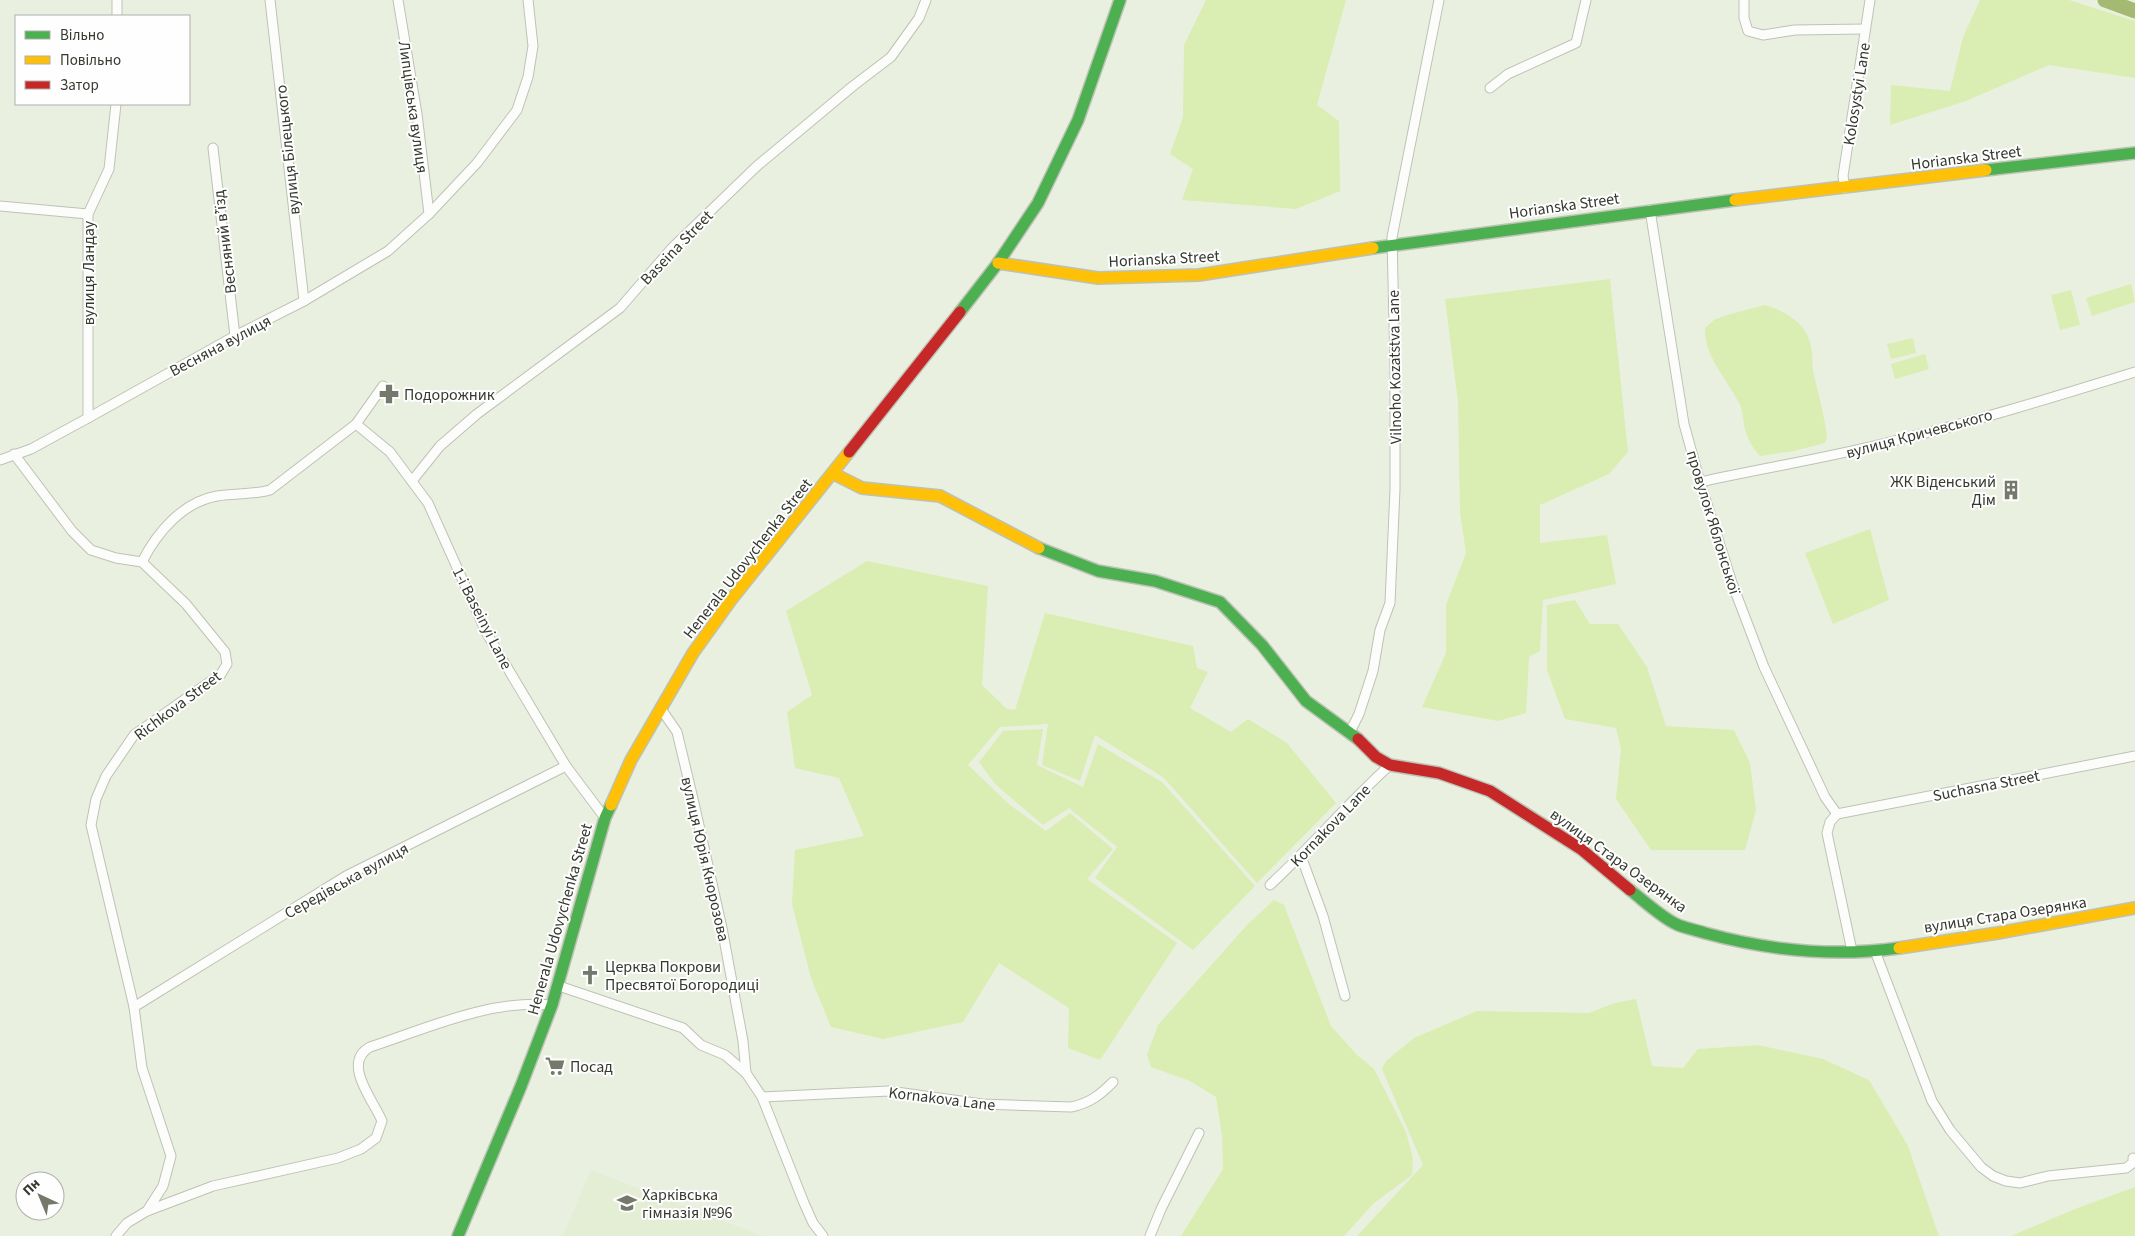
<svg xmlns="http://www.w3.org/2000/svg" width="2135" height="1236" font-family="'Source Sans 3',sans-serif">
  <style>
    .built { fill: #e4eed4 }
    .green { fill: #daedb2 }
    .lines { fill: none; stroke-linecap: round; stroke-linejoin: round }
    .river { stroke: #a4ba72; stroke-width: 15 }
    .street-casing { stroke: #bdc2b6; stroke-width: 11 }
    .fast-casing { stroke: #bdc2b6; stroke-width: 14 }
    .slow-casing { stroke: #bdc2b6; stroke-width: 14 }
    .jam-casing { stroke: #bdc2b6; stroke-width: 14 }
    .street { stroke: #fcfdfa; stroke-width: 9 }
    .fast { stroke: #4caf50; stroke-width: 11 }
    .slow { stroke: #ffc107; stroke-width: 11 }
    .jam { stroke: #c62828; stroke-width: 11 }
    .labels { text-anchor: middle; stroke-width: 4; stroke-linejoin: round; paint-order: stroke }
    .street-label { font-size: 16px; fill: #35392e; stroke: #fefefe }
    .poi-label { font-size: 16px; fill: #35392e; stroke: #fefefe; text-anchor: start }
  </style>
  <rect width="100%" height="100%" fill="#eaf0e0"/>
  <polygon class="built" points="591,1170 763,1236 563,1236"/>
  <g class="green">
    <polygon points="1206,0 1346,0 1317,105 1339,121 1340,191 1296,209 1182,200 1193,169 1170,154 1183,117 1184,45"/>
    <polygon points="1980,0 2069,0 2135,21 2135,78 2049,65 1966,101 1890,125 1891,85 1950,91 1963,37"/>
    <polygon points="1610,279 1628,452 1609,474 1540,505 1540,543 1607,535 1616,584 1543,600 1540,651 1529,657 1526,713 1498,721 1422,707 1446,653 1446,605 1466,553 1460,513 1458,402 1445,299"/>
    <polygon points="2131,284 2135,302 2092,316 2086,298"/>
    <polygon points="2071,290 2080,325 2060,330 2051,295"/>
    <path d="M1765,305C1785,311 1808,324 1811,347C1813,355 1812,363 1813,371C1818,392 1824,414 1827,436L1825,443L1794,451L1760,456C1752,447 1746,436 1744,425C1743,418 1743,412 1740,405C1728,380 1704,357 1705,328L1714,320L1727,315Z"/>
    <polygon points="1913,338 1916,353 1891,359 1887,344"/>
    <polygon points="1925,354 1929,369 1895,379 1891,364"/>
    <polygon points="1870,529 1889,600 1833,624 1805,553"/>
    <polygon points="867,561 988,586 982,685 1007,709 1015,710 1045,613 1193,646 1197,668 1208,672 1190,708 1231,732 1248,719 1287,743 1336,803 1257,883 1163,777 1095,735 1080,781 1042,765 1048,724 1000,727 968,765 1010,805 1046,831 1070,813 1113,849 1087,879 1177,943 1100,1060 1068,1048 1069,1008 999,963 963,1022 883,1039 831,1027 811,978 792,904 795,850 864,836 839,778 795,768 787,712 812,695 786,611"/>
    <polygon points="1575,600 1590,624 1618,624 1647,667 1666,726 1734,730 1750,763 1756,810 1745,850 1651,850 1616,799 1621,749 1616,728 1565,719 1547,670 1547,605"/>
    <polygon points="1043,729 1037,765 1083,787 1098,744 1162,782 1255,886 1193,950 1095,878 1117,847 1069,808 1043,825 995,784 979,762 1003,731"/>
    <polygon points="1274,900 1284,905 1331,1026 1356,1054 1374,1069 1406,1132 1413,1158 1412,1175 1374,1203 1344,1236 1181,1236 1223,1169 1222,1136 1216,1097 1190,1081 1151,1067 1147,1055 1158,1025 1247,925"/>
    <polygon points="1636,999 1652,1066 1683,1068 1698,1049 1758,1045 1823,1059 1869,1080 1908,1146 1939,1236 1357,1236 1423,1165 1382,1069 1386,1061 1414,1038 1477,1011 1589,1013 1615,1003"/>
    <polygon points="2135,1187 2135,1236 2011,1236 2075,1209"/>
  </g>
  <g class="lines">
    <polyline class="river" points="2105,0 2135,11"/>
    <defs>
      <g id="street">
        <polyline points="117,0 117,16"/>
        <polyline points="270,0 304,301"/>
        <polyline points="398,0 417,114 429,214"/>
        <polyline points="1744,0 1744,18 1748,31 1763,35 1795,30 1865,29"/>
        <polyline points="1490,88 1508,74 1576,43 1586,0"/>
        <polyline points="213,148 235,336"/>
        <polyline points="1845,188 1843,176 1870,0"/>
        <polyline points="0,206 88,214"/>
        <polyline points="1650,210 1684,424 1700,482 1732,583 1764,667 1825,797 1837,814"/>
        <polyline points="88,418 88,214 109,169 116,104"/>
        <polyline points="356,424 390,452 428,503 486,632 566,766 605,818"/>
        <polyline points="14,454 72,531 91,550 116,558 142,562 186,604 225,652 227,664 221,674 134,735 106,776 96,799 91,825 134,1007 142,1068 171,1156 163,1186 147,1211"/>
        <polyline points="0,460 31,449 88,418 235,336 304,301 388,251 429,214 477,163 517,110 528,77 533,46 528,0"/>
        <polyline points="412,481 440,446 477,414 620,308 672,248 757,166 853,86 891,57 919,18 926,0"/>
        <path d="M1700,482C1763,468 1827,458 1890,442C1973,422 2054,397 2135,372"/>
        <path d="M142,562C157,532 183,502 217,496C235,493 252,495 270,490L356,424L383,386"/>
        <polyline points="661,709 677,732 694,803 722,928 743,1041 746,1073 762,1097 804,1203 813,1223 823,1236"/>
        <polyline points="1350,732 1359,714 1373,671 1380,630 1390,603 1395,489 1395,367 1392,237 1439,0"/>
        <polyline points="1837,814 2135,756"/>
        <polyline points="1837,814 1830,822 1827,833 1852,951"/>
        <polyline points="1301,856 1323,916 1345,996"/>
        <path d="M1270,885C1312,846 1348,803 1390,765"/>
        <polyline points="1875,951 1932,1101 1950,1130 1981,1167 1993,1176 2006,1181 2020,1183 2048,1176 2126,1168 2133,1163 2133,1158"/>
        <polyline points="559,986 683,1028 701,1045 725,1055 746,1073"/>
        <polyline points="134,1007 346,876 566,766"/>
        <path d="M762,1097L889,1091L982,1104L1071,1107C1090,1103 1100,1095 1113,1082"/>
        <path d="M116,1236L127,1223L147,1211L213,1186L338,1158L361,1149L376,1138L382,1121C374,1101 341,1063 370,1047C428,1028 490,999 552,1005"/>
        <polyline points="1150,1236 1161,1209 1199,1133"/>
      </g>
      <g id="fast">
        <polyline points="1986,170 2135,153"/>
        <polyline points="1373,248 1735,200"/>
        <polyline points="960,312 998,263 1038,203 1078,120 1120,0"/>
        <polyline points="1039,548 1098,571 1155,581 1220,602 1262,645 1306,701 1358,739"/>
        <path d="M1630,890C1643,900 1661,917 1676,924C1684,928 1696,930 1705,933C1767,950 1835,957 1899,948"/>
        <polyline points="458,1236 521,1086 552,1005 605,818 611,805"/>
      </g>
      <g id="slow">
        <polyline points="1735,200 1986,170"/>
        <polyline points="998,263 1098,278 1199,275 1373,248"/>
        <polyline points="834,474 862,488 940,496 1039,548"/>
        <polyline points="611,805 631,760 693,653 731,600 849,452"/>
        <polyline points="1899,948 1998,933 2135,908"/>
      </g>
      <g id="jam">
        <polyline points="849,452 960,312"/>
        <polyline points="1358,739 1376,757 1390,765 1439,773 1490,791 1581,849 1630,890"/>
      </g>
    </defs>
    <use href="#street" class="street-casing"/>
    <use href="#fast" class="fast-casing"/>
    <use href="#slow" class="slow-casing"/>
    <use href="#jam" class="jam-casing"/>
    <use href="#street" class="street"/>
    <use href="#fast" class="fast"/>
    <use href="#slow" class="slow"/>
    <use href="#jam" class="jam"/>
  </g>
  <defs>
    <symbol id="pharmacy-bare" viewBox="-9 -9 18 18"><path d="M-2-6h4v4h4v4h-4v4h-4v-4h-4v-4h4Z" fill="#74796c" stroke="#fefefe" stroke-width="2.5" paint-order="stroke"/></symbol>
    <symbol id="building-bare" viewBox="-9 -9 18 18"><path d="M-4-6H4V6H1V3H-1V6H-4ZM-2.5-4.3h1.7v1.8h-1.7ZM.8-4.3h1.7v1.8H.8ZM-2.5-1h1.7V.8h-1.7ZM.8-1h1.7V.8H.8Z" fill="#74796c" stroke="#fefefe" stroke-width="2.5" paint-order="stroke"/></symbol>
    <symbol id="church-bare" viewBox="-9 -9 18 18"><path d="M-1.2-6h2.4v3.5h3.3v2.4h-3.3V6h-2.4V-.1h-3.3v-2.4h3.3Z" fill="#74796c" stroke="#fefefe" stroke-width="2.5" paint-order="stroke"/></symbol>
    <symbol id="supermarket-bare" viewBox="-9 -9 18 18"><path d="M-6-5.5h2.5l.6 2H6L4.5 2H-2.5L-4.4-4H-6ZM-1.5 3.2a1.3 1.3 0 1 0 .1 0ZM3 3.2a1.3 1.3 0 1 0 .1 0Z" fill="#74796c" stroke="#fefefe" stroke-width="2.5" paint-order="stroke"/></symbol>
    <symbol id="school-bare" viewBox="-9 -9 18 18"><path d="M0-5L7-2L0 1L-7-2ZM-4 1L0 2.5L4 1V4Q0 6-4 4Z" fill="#74796c" stroke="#fefefe" stroke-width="2.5" paint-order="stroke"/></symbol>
  </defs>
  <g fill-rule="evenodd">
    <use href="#pharmacy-bare" x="375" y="380" width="28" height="28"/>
    <use href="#building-bare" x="1997" y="476" width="28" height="28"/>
    <use href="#church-bare" x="576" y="961" width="28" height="28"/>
    <use href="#supermarket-bare" x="541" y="1052" width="28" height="28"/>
    <use href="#school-bare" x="613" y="1189" width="28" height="28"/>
  </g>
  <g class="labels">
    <g class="street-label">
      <text transform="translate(1856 94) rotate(-81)" y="6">Kolosystyi Lane</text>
      <text transform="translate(414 107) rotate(82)" y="6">Липцівська вулиця</text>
      <text transform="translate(287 150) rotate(-96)" y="6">вулиця Білецького</text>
      <text transform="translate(1966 157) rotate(-7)" y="6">Horianska Street</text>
      <text transform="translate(1564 205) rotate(-8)" y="6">Horianska Street</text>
      <text transform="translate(224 242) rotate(-97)" y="6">Весняний вʼїзд</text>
      <text transform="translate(676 247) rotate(-46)" y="6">Baseina Street</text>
      <text transform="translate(1164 258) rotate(-3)" y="6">Horianska Street</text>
      <text transform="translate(88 273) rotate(-90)" y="6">вулиця Ландау</text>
      <text transform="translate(220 345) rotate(-28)" y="6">Весняна вулиця</text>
      <text transform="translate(1394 367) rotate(-91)" y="6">Vilnoho Kozatstva Lane</text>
      <text transform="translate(1919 433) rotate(-15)" y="6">вулиця Кричевського</text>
      <text transform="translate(1714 522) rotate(73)" y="6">провулок Яблонської</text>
      <text transform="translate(747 558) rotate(-52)" y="6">Henerala Udovychenka Street</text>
      <text transform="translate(483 618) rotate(63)" y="6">1-i Baseinyi Lane</text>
      <text transform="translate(177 705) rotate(-37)" y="6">Richkova Street</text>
      <text transform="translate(1986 785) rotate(-11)" y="6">Suchasna Street</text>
      <text transform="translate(1330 825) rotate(-46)" y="6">Kornakova Lane</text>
      <text transform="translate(706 859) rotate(77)" y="6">вулиця Юрія Кнорозова</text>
      <text transform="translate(1619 860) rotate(36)" y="6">вулиця Стара Озерянка</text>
      <text transform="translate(346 880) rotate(-29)" y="6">Середівська вулиця</text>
      <text transform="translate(2005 914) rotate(-9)" y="6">вулиця Стара Озерянка</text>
      <text transform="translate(559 919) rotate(-74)" y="6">Henerala Udovychenka Street</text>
      <text transform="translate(942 1098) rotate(7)" y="6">Kornakova Lane</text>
    </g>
    <g class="poi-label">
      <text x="404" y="400">Подорожник</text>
      <text x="1996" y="487" text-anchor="end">ЖК Віденський<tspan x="1996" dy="18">Дім</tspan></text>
      <text x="605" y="972">Церква Покрови<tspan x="605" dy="18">Пресвятої Богородиці</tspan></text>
      <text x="570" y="1072">Посад</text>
      <text x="642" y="1200">Харківська<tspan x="642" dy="18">гімназія №96</tspan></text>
    </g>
  </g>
  <rect x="15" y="15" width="175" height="90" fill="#fefefe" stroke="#aeafab"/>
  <rect x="25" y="31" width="25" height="8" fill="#4caf50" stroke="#aeafab"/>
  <text x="60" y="40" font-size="15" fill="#35392e">Вільно</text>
  <rect x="25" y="56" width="25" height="8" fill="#ffc107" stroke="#aeafab"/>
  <text x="60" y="65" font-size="15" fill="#35392e">Повільно</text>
  <rect x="25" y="81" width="25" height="8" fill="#c62828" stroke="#aeafab"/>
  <text x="60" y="90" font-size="15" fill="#35392e">Затор</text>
  <g transform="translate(40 1196) rotate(316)"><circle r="24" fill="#fefefe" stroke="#aeafab"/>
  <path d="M0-4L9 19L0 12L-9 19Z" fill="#74796c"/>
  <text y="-8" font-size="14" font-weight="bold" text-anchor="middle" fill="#35392e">Пн</text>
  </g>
</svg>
